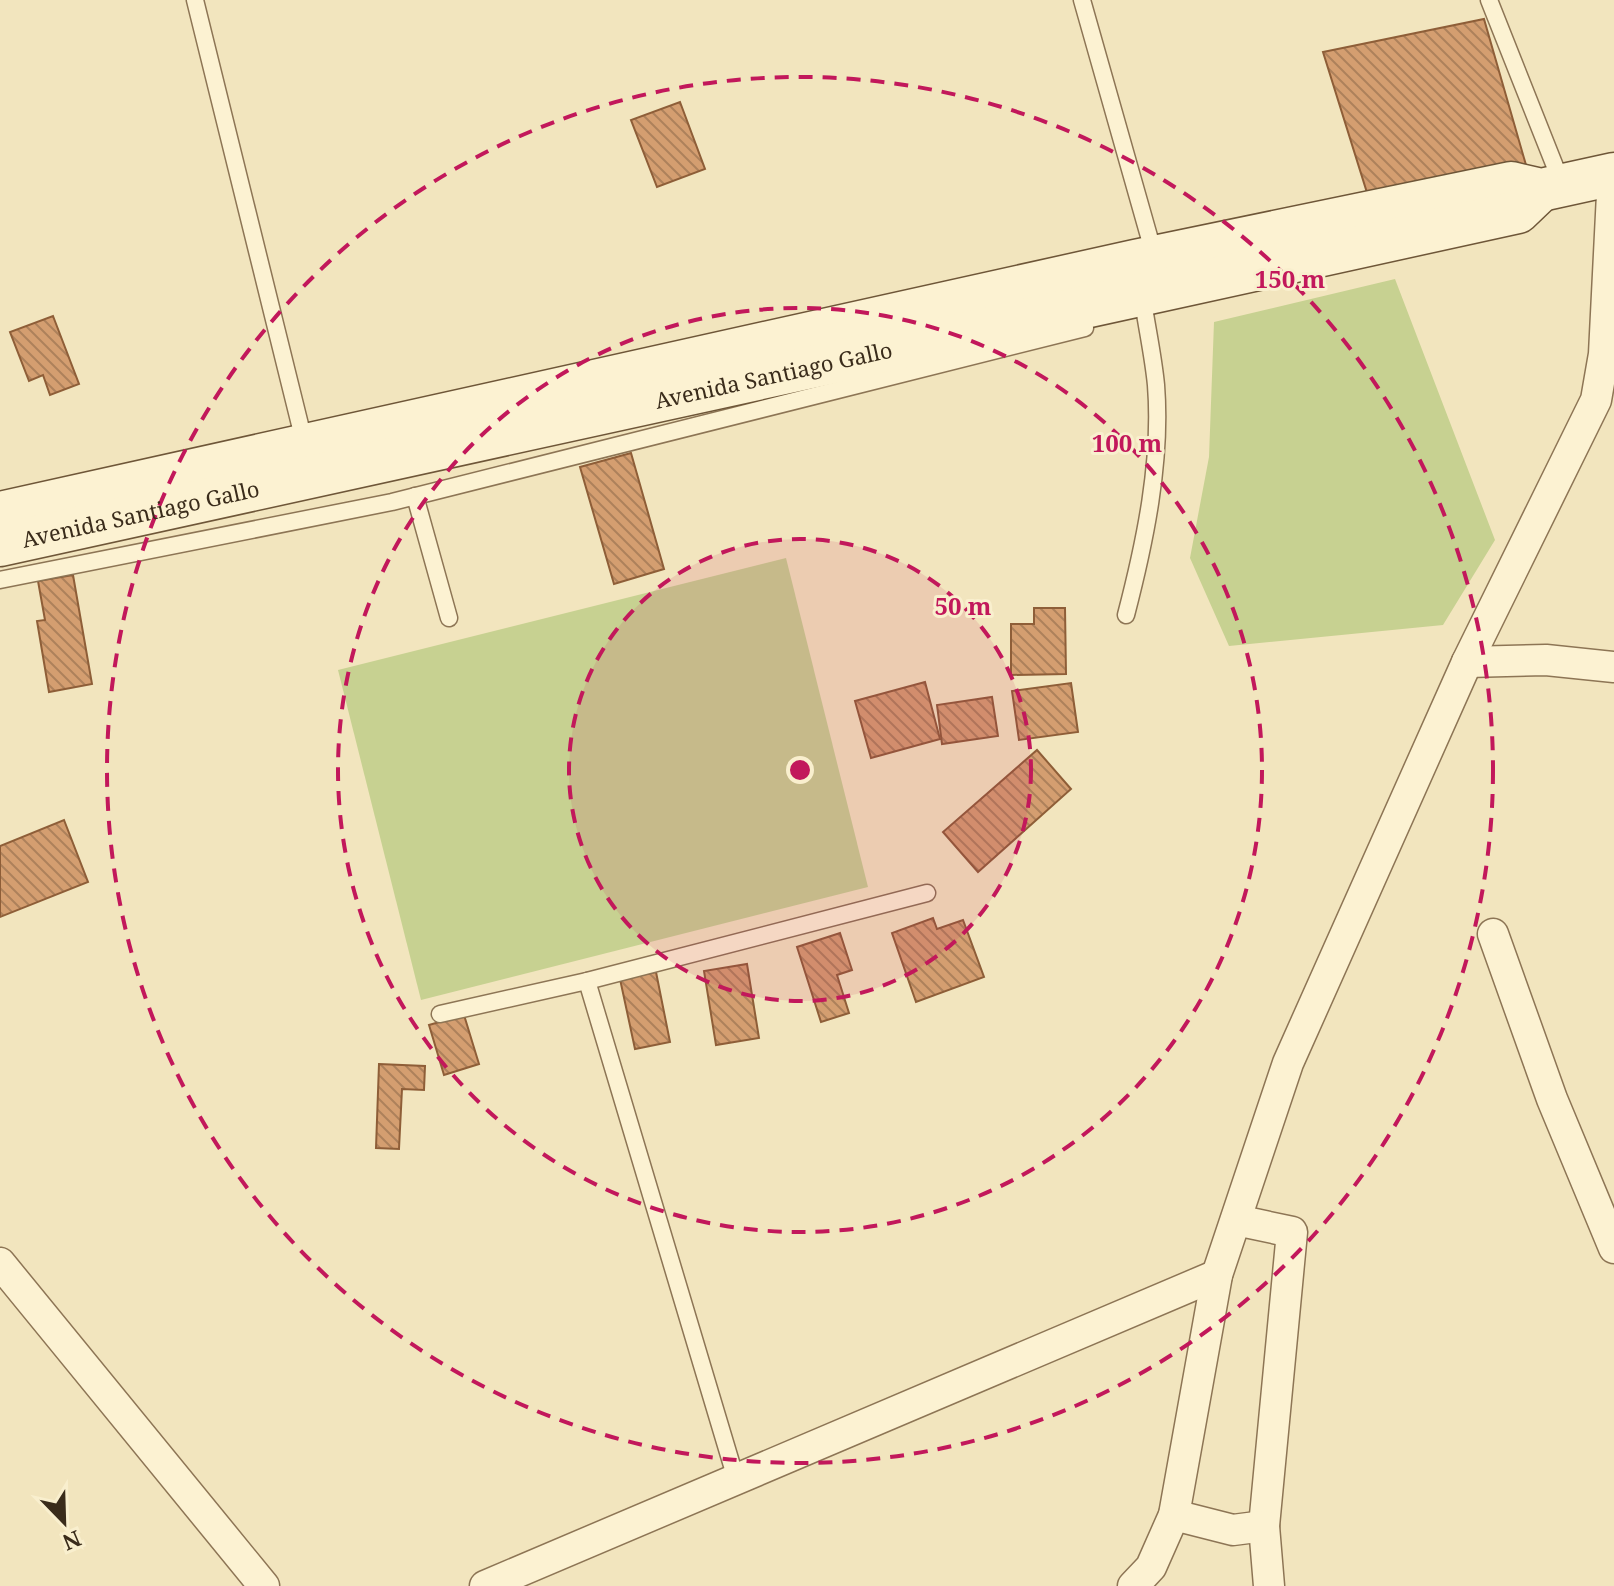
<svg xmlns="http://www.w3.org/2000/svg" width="1614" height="1586" font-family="'Noto Serif',serif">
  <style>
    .green { fill: #c7d191 }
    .building { fill: url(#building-back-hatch); stroke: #8e5e38; stroke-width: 2 }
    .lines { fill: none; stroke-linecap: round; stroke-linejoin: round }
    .lane-casing { stroke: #8d7555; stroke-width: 19 }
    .street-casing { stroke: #8d7555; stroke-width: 33 }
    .secondary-casing { stroke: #6e5638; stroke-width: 45 }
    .lane { stroke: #fcf2d2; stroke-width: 16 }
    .street { stroke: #fcf2d2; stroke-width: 30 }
    .secondary { stroke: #fcf2d2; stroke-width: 42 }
    .ring { fill: none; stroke: #c2185b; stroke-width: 4; stroke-dasharray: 14 10 }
    .labels { text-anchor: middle; stroke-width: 6; stroke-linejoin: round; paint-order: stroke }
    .street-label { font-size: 22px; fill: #3a2c1b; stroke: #f9efce }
    .centre { fill: #c2185b; stroke: #f9efce; stroke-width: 4 }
    .ring-label { font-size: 24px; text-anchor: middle; font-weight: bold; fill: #c2185b; stroke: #f9efce; stroke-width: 6; stroke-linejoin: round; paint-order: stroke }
  </style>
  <defs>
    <pattern id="building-back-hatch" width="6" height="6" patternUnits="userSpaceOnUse" patternTransform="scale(2)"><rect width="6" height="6" fill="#d49e70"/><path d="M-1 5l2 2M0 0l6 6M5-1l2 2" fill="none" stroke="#ad815b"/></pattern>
  </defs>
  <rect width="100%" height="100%" fill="#f2e5be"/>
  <g class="green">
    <polygon points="1395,279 1495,540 1443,625 1229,646 1190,558 1209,457 1214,322"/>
    <polygon points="786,558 868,887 421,1000 338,670"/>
  </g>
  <g class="building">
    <polygon points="1484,19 1526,165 1369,199 1323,52"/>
    <polygon points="680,102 705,169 657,187 631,120"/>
    <polygon points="53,316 79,384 50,395 43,375 29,381 10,332"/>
    <polygon points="631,453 664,569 614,584 580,467"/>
    <polygon points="73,575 92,684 49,692 37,621 45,620 38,581"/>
    <polygon points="1034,608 1065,608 1066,674 1011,675 1011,624 1034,624"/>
    <polygon points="925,682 940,739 871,758 855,701"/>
    <polygon points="1071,683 1078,732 1019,740 1012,691"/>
    <polygon points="992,697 998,736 942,744 937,705"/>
    <polygon points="1037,750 1071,789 978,872 943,832"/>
    <polygon points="64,820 88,882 0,917 0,846"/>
    <polygon points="933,918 937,929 963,920 984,977 916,1002 892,933"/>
    <polygon points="840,933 852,970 837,975 849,1013 821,1022 797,947"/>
    <polygon points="747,964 759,1038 716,1045 704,971"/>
    <polygon points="656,972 670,1042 635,1049 620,979"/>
    <polygon points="464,1015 479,1064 444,1075 429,1025"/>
    <polygon points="379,1064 425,1066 424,1090 402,1089 399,1149 376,1148"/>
  </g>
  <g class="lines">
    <defs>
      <g id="lane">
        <polyline points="195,0 305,445"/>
        <polyline points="1082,0 1154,254"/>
        <polyline points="1489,0 1562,184"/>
        <polyline points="415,496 449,618"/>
        <polyline points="0,580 392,502 1085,328"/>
        <path d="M1126,615C1145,542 1162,461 1156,385C1153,354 1146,324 1142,294"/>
        <polyline points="587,981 736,1479"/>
        <polyline points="440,1014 587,981 927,893"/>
      </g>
      <g id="street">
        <polyline points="1467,662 1546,660 1614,667"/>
        <polyline points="1493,934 1552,1099 1614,1248"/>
        <polyline points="1236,1220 1292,1232 1264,1526 1269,1586"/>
        <polyline points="0,1263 264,1586"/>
        <polyline points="1174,1515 1233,1530 1264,1526"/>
        <polyline points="485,1586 1217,1275"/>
        <polyline points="1133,1586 1151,1567 1174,1515 1217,1275 1288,1063 1467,662 1596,400 1604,354 1613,174"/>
      </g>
      <g id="secondary">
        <polyline points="0,513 1135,261 1511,183 1541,190 1614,174"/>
        <path id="s1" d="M0,545L1518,212L1541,190"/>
      </g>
    </defs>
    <use href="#lane" class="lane-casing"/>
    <use href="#street" class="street-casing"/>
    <use href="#secondary" class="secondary-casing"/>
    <use href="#lane" class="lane"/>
    <use href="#street" class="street"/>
    <use href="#secondary" class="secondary"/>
  </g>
  <circle cx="800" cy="770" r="231" fill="#c2185b" fill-opacity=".12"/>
  <g class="ring">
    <circle cx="800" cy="770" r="231"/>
    <circle cx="800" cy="770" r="462"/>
    <circle cx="800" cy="770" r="693"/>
  </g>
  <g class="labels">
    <g class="street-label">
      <text dy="8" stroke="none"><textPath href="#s1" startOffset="792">Avenida Santiago Gallo</textPath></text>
      <text dy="8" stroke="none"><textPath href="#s1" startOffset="144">Avenida Santiago Gallo</textPath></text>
    </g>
  </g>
  <circle cx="800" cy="770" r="12" class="centre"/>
  <g class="ring-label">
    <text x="1290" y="288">150 m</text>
    <text x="1127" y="452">100 m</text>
    <text x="963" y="615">50 m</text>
  </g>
  <g transform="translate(64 1522) rotate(157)" stroke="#f9efce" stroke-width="6" paint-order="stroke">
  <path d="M0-6L14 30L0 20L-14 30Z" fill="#3a2c1b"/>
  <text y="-12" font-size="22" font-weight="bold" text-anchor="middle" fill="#3a2c1b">N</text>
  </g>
</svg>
